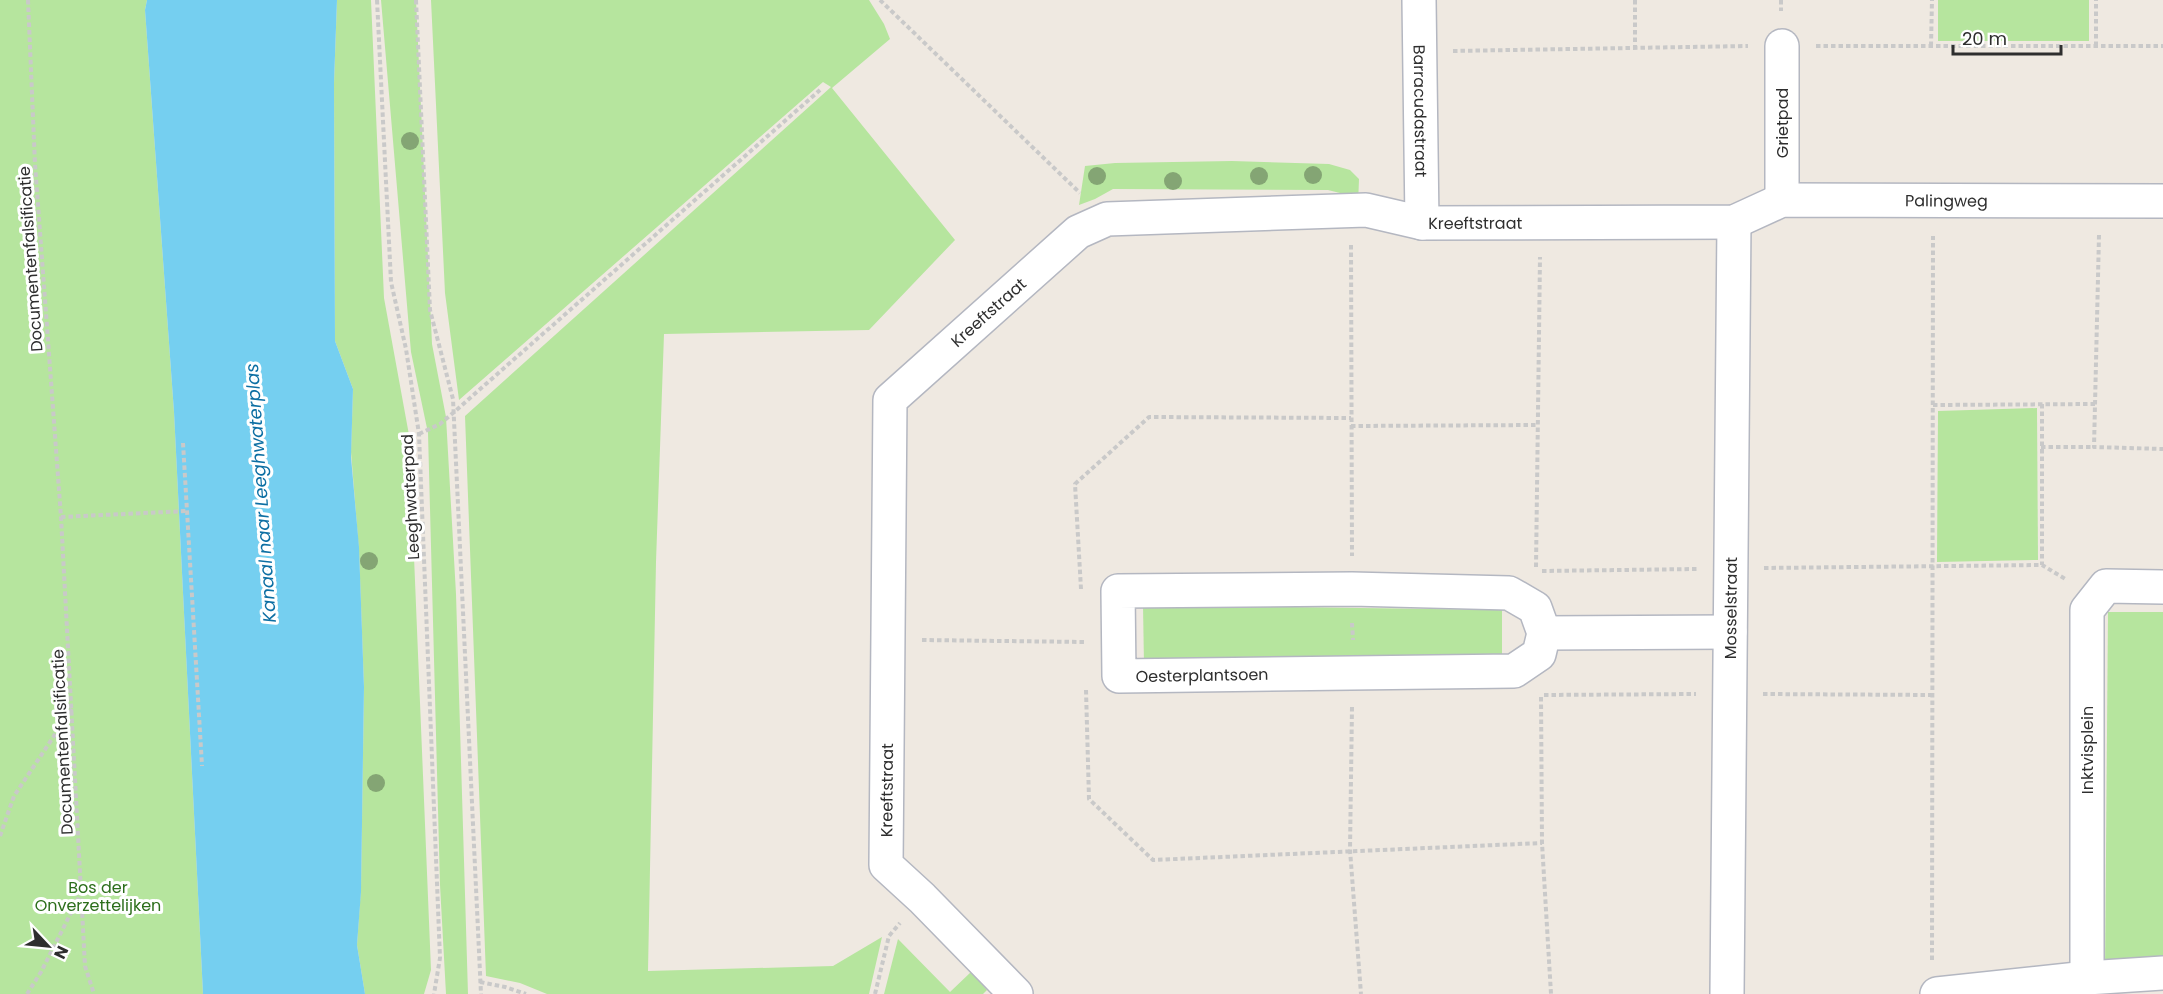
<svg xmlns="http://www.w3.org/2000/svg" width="2163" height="994" font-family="Poppins,sans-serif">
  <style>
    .green { fill: #b6e59e }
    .water { fill: #75cff0 }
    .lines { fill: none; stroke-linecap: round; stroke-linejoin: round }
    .minor-casing { stroke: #b4b7c1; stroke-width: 36 }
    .path { stroke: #c9c9c9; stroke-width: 4; stroke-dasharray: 4.5 3; stroke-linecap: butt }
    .minor { stroke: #fff; stroke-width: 33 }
    .tree { fill: #84a574 }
    .labels { text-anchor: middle; stroke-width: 6; stroke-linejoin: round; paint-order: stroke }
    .street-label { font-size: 16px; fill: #2e2e2e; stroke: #fff }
    .park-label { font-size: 16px; fill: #2c6e1b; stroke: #fff }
    .water-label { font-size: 18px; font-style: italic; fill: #0d6fa3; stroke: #fff }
  </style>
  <rect width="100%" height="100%" fill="#efe9e1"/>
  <g class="green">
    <polygon points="0,0 147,0 145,10 174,412 203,994 0,994"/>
    <polygon points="337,0 371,0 384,298 409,435 431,970 424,994 365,994 357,945 361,888 364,687 359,551 351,452 353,389 335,341 334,83"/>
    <polygon points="381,0 416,0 432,344 446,417 456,594 468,994 446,994 440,885 428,433 411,352"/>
    <polygon points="431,0 869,0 884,24 890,39 832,88 955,240 869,330 664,334 656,562 648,971 833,966 882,937 869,994 547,994 520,983 486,976 465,416 831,87 823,82 459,400 445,293"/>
    <rect x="1938" y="0" width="151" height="41"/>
    <polygon points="1232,161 1329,164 1350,170 1359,179 1358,205 1347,205 1340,193 1328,190 1113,189 1095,199 1079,205 1085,166 1115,163"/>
    <polygon points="2037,408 2038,560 1937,562 1938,411"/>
    <polygon points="1143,605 1502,610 1502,658 1144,665"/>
    <polygon points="2108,612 2163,612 2163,970 2105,975"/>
    <polygon points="898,939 950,992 971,972 987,990 983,994 884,994"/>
  </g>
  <polygon class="water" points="147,0 337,0 334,83 335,341 353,389 351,457 359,547 364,687 361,892 357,945 365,994 203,994 174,412 145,10"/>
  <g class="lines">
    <defs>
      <g id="minor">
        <path id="s1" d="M1419,0L1422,223"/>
        <polyline points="1782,46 1782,200"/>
        <polygon points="1352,589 1509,593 1535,608 1544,633 1539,654 1514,671 1119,676 1118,591"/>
        <polyline points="1544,633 1730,632"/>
        <polyline points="2087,978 2087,610 2106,586 2163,587"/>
        <path id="s2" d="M1016,994L922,898L886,865L890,400L1078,232L1107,219L1366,210L1422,223L1734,222L1782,200L2163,201"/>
        <path id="s3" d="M1727,994L1734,222"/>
        <polyline points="1937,994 2087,978 2163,973"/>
      </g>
    </defs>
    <use href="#minor" class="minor-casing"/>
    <g class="path">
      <polyline points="28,0 35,164 61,517 85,966 94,994"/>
      <polyline points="377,0 391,282 406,349 419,434 440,958 434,994"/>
      <polyline points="416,0 430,310 453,399 481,994"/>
      <polyline points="880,0 1080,193"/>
      <polyline points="1635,0 1635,47"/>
      <polyline points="1781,0 1781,11"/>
      <polyline points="1816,46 2163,46"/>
      <polyline points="1931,46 1932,0"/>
      <polyline points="2096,46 2096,0"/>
      <polyline points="1453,51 1748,46"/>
      <polyline points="2099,235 2094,447 2163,449"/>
      <polyline points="1351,245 1352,556"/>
      <polyline points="2042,404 2042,565"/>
      <polyline points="1933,405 2095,404"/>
      <polyline points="1351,426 1538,425"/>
      <polyline points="419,434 440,424 453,413 820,90"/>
      <polyline points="183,443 202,766"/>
      <polyline points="2041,447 2094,447"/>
      <polyline points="61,517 187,511"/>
      <polyline points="1536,567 1540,257"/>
      <polyline points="1764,568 2042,565 2067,580"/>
      <polyline points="1542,571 1697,569"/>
      <polyline points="1081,589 1075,484 1149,417 1351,418"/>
      <polyline points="1352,623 1353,640"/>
      <polyline points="922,640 1085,642"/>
      <polyline points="1086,690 1089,799 1153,860 1542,843"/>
      <polyline points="1763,694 1933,695"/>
      <polyline points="1544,695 1696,694"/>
      <polyline points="1541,697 1542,843 1551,994"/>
      <polyline points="1352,707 1350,850 1361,994"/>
      <polyline points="0,836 14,796 72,709"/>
      <polyline points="1932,960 1933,236"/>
      <polyline points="480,982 505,987 526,994"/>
      <polyline points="27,994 41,972 80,895"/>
      <polyline points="875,994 889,936 900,923"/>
    </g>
    <use href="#minor" class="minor"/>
  </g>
  <g class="tree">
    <circle cx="410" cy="141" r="9"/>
    <circle cx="1313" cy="175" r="9"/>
    <circle cx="1097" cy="176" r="9"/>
    <circle cx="1259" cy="176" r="9"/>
    <circle cx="1173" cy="181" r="9"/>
    <circle cx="369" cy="561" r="9"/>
    <circle cx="376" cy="783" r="9"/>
  </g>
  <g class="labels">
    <g class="street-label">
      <text dy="6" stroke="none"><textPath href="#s1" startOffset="111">Barracudastraat</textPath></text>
      <text transform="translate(1782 123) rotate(-90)" y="6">Grietpad</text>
      <text dy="6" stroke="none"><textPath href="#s2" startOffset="1778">Palingweg</textPath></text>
      <text dy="6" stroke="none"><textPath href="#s2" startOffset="1302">Kreeftstraat</textPath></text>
      <text transform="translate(30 259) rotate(-94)" y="6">Documentenfalsificatie</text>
      <text dy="6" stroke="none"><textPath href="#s2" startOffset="780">Kreeftstraat</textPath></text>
      <text transform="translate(410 497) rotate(-93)" y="6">Leeghwaterpad</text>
      <text dy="6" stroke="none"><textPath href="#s3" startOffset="386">Mosselstraat</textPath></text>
      <text transform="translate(1202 675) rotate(-1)" y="6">Oesterplantsoen</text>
      <text transform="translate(62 742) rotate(-93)" y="6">Documentenfalsificatie</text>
      <text transform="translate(2087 750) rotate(-90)" y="6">Inktvisplein</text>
      <text dy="6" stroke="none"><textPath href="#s2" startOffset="258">Kreeftstraat</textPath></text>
    </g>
    <g class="park-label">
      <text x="98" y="893">Bos der<tspan x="98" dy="18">Onverzettelijken</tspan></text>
    </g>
    <g class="water-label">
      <text transform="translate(261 493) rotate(-94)" y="6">Kanaal naar Leeghwaterplas</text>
    </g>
  </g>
  <g transform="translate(48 946) rotate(116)" stroke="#ffffff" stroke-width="4.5" paint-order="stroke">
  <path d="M0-4.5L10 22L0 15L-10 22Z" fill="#2e2e2e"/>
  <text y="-9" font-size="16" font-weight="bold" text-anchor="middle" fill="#2e2e2e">N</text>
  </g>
  <path d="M1953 45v9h108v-9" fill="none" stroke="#2e2e2e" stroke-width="3"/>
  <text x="1962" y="45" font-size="18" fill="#2e2e2e" stroke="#ffffff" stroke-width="4.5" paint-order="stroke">20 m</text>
</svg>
